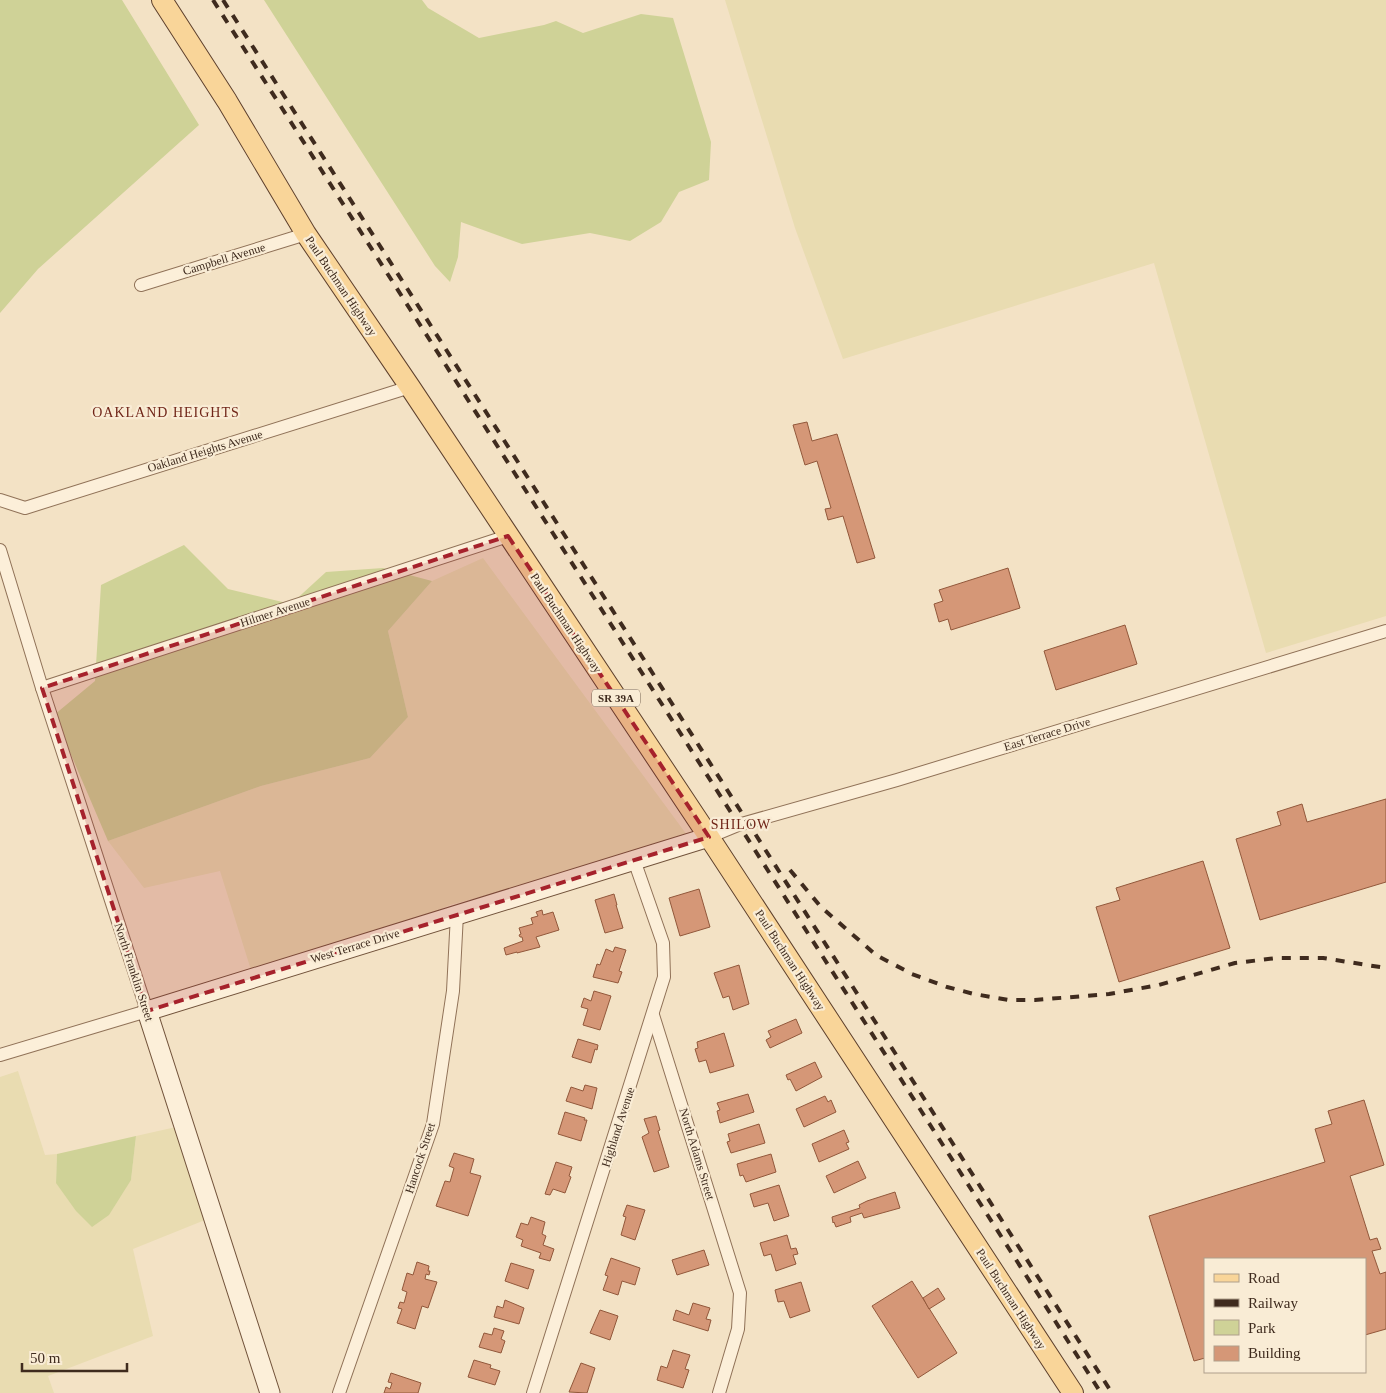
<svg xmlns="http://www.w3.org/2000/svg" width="1386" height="1393" font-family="Georgia,serif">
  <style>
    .farmland { fill: #e9dcb1 }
    .green { fill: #cfd297 }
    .building { fill: #d59777; stroke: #92583b }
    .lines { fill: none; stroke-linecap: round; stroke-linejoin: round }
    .street-casing { stroke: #907258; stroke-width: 14 }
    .secondary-casing { stroke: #72533b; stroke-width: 21 }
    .primary-casing { stroke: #5e402d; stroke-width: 22 }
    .street { stroke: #fcefd9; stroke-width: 12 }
    .secondary { stroke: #fcefd9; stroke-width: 19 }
    .primary { stroke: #f9d599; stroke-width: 20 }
    .rail { stroke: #3f2b1e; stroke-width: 4; stroke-dasharray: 9 9; stroke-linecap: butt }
    .marked { fill: #a6222c; fill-opacity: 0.2; stroke: #a6222c; stroke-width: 4; stroke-dasharray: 10 6; stroke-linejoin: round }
    .labels { text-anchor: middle; stroke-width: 4.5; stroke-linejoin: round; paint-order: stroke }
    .shield { fill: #f9ecd5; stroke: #776555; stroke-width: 1 }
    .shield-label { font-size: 11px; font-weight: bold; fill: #3f2b1e }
    .street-label { font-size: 12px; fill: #3f2b1e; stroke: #f9ecd5 }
    .neighbourhood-label { font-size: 14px; letter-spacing: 1px; fill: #702518; stroke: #f9ecd5 }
  </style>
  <rect width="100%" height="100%" fill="#f3e2c5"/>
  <g class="farmland">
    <polygon points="725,0 1386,0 1386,616 1266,653 1154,263 843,359 795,228"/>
    <polygon points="483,558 687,835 517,887 450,905 424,916 251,970 220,871 144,888 108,841 261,786 370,758 408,717 388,631 432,581"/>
    <polygon points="18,1071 45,1155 57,1154 56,1183 131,1180 136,1136 176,1127 205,1220 133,1249 153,1336 48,1376 54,1393 0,1393 0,1077"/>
  </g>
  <g class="green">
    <polygon points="0,0 122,0 199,125 38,269 0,313"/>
    <polygon points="264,0 422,0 428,8 479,38 544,25 556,21 583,33 641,14 673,18 711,142 709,180 679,192 661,222 630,241 590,233 522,244 461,222 458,257 450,282 435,266"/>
    <polygon points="184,545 228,589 291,604 326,572 383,568 432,581 388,631 408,717 370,758 261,786 108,841 54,715 95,681 101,585"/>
    <polygon points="136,1136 131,1180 109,1215 92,1227 76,1211 56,1183 57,1154"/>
  </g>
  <g class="building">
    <polygon points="807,422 812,441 837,434 875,558 857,563 843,516 828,520 825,509 831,508 817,461 805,465 793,425"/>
    <polygon points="1008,568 1020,608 951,630 948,619 939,622 934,604 943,601 939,590"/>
    <polygon points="1125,625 1137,664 1056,690 1044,651"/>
    <polygon points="1386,799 1386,882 1260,920 1236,839 1281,825 1277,812 1302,804 1307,822"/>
    <polygon points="1203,861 1230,948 1119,982 1096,907 1120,900 1116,888"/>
    <polygon points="699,889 710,927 680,936 669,898"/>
    <polygon points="614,894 617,905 616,905 623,928 605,933 595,900"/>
    <polygon points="542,910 543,915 553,912 559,930 536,937 540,947 517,953 517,952 506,955 504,948 523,941 522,937 520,937 519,935 521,934 519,928 533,924 531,918 538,916 536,912"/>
    <polygon points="615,947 626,950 619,971 622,972 618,983 593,977 597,964 600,965 606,949 613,952"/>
    <polygon points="739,965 749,1004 733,1010 729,996 723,998 714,973"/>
    <polygon points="594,991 611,996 600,1030 583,1025 588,1009 581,1007 584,998 591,1001"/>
    <polygon points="796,1019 802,1033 770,1048 766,1040 771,1037 768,1031"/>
    <polygon points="724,1033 734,1066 710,1073 706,1060 699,1062 695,1049 698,1048 697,1042"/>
    <polygon points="578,1039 598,1045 597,1050 595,1049 591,1063 572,1057"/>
    <polygon points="815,1062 822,1077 796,1091 790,1079 788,1080 786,1075"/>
    <polygon points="585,1085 597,1088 592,1109 566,1101 571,1087 583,1091"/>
    <polygon points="748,1094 754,1112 720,1123 717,1111 720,1110 717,1103"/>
    <polygon points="825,1096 828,1102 831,1100 836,1112 804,1127 796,1109"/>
    <polygon points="1364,1100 1384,1165 1350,1176 1370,1240 1377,1238 1381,1249 1372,1251 1380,1274 1386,1272 1386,1329 1365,1335 1365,1259 1205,1259 1205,1358 1194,1361 1149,1216 1325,1162 1315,1129 1332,1124 1328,1111"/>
    <polygon points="565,1112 585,1118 584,1120 587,1120 581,1141 558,1134"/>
    <polygon points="656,1116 660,1130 658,1131 669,1167 654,1172 642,1137 649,1133 644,1119"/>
    <polygon points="759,1124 765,1143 731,1153 727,1142 730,1141 728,1134"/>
    <polygon points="844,1130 849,1142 846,1143 849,1149 819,1162 812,1144"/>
    <polygon points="454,1153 474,1159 470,1173 481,1176 468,1216 436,1206 445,1181 450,1182 454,1168 449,1166"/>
    <polygon points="771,1154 776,1172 746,1182 743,1175 740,1176 737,1164"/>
    <polygon points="858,1161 866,1178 834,1193 826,1176"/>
    <polygon points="556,1162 572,1167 569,1176 571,1177 565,1193 553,1189 550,1195 545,1194"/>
    <polygon points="779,1185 789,1216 774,1221 768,1203 754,1207 750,1194"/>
    <polygon points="895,1192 900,1208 864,1218 862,1213 850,1217 851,1222 836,1227 834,1222 833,1223 832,1217 860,1208 859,1205 867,1201"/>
    <polygon points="627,1205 645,1210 635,1240 621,1235 626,1217 623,1216"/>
    <polygon points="531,1217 545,1222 542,1234 546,1236 543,1245 554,1249 550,1261 539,1258 541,1253 521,1246 523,1240 516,1237 521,1223 528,1225"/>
    <polygon points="787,1235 791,1249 796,1248 798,1254 793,1255 796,1264 776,1271 771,1254 764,1256 760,1243"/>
    <polygon points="704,1250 709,1265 677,1275 672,1260"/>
    <polygon points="611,1258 640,1268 635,1285 622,1281 618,1295 603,1290 608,1276 605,1275"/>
    <polygon points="417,1262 429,1266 428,1271 430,1271 429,1275 426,1274 425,1279 437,1282 428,1308 422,1306 415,1329 397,1323 402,1309 398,1308 400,1302 404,1303 407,1292 402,1290 407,1273 413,1275"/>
    <polygon points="511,1263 534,1270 528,1289 505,1281"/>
    <polygon points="912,1281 957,1353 918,1378 872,1306"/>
    <polygon points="801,1282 810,1311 790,1318 784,1301 778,1302 775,1290"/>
    <polygon points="938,1288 945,1299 929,1309 923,1298"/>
    <polygon points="505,1300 524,1308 519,1324 494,1317 497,1306 503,1308"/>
    <polygon points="693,1303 710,1308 706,1319 711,1320 708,1331 673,1320 676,1310 689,1315"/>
    <polygon points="600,1310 618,1316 610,1340 590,1333"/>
    <polygon points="494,1328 504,1331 501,1339 505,1341 501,1353 479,1347 484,1333 492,1335"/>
    <polygon points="673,1350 690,1355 685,1369 689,1370 683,1388 657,1380 661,1366 667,1368"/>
    <polygon points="474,1360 491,1365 490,1368 500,1371 495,1385 468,1377"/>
    <polygon points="581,1363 595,1368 587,1393 569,1392"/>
    <polygon points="391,1373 421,1383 418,1393 384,1393 386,1387 390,1389 392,1383 388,1382"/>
  </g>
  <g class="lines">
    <defs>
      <g id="street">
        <polyline points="141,285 306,234"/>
        <polyline points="0,500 25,508 410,387"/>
        <polyline points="0,550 42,688 147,1011 0,1055"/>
        <polyline points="42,688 508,536"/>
        <polyline points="709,837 738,825 897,780 1386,631"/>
        <polyline points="653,1015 740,1293 738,1329 719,1393"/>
        <polyline points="339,1393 433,1124 453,991 457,914"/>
        <polyline points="533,1393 664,977 663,943 634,860"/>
      </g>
      <polyline id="secondary" points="270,1393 147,1011 709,837"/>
      <polyline id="primary" points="162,0 227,101 306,234 410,387 709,837 1073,1393"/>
    </defs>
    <use href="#street" class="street-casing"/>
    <use href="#secondary" class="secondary-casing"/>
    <use href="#primary" class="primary-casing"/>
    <use href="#street" class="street"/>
    <use href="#secondary" class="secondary"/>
    <use href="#primary" class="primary"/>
    <g class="rail">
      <polyline points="213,0 1101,1393"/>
      <polyline points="223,0 1112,1393"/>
      <polyline points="790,870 821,907 876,955 912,974 947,987 974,994 1009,1000 1035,1000 1109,994 1159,985 1235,963 1277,958 1323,958 1386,968"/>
    </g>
  </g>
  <path class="marked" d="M508,536L709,837L147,1011L42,688Z"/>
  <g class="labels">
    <rect class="shield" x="592" y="689.5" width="48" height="17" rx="4"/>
    <g class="shield-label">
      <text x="616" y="702">SR 39A</text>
    </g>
    <g class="street-label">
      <text transform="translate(224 259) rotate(-17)" y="4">Campbell Avenue</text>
      <text transform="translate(341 286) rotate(56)" y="4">Paul Buchman Highway</text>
      <text transform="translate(205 451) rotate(-17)" y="4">Oakland Heights Avenue</text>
      <text transform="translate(275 612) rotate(-18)" y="4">Hilmer Avenue</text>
      <text transform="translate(566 623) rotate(56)" y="4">Paul Buchman Highway</text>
      <text transform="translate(1047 734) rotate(-17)" y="4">East Terrace Drive</text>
      <text transform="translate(355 946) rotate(-17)" y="4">West Terrace Drive</text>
      <text transform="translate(790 960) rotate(57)" y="4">Paul Buchman Highway</text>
      <text transform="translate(134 972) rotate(72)" y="4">North Franklin Street</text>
      <text transform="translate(618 1127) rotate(-72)" y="4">Highland Avenue</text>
      <text transform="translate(697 1154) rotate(73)" y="4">North Adams Street</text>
      <text transform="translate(420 1158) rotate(-72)" y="4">Hancock Street</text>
      <text transform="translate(1011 1299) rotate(57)" y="4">Paul Buchman Highway</text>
    </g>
    <g class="neighbourhood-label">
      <text x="166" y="417">OAKLAND HEIGHTS</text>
      <text x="741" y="829">SHILOW</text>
    </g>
  </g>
  <rect x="1204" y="1258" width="162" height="115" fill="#f9ecd5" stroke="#af9f8c"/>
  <rect x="1214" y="1274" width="25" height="8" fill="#f9d599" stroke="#af9f8c"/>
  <text x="1248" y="1283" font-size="15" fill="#3f2b1e">Road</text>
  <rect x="1214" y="1299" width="25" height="8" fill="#3f2b1e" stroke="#af9f8c"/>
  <text x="1248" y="1308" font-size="15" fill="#3f2b1e">Railway</text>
  <rect x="1214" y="1320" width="25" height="15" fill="#cfd297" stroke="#af9f8c"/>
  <text x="1248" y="1333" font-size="15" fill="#3f2b1e">Park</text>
  <rect x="1214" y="1346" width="25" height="15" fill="#d59777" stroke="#af9f8c"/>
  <text x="1248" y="1358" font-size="15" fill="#3f2b1e">Building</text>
  <path d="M22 1363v8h105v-8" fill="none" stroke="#3f2b1e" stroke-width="2.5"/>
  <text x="30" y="1363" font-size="15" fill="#3f2b1e" stroke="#f9ecd5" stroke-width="4" paint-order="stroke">50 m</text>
</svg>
